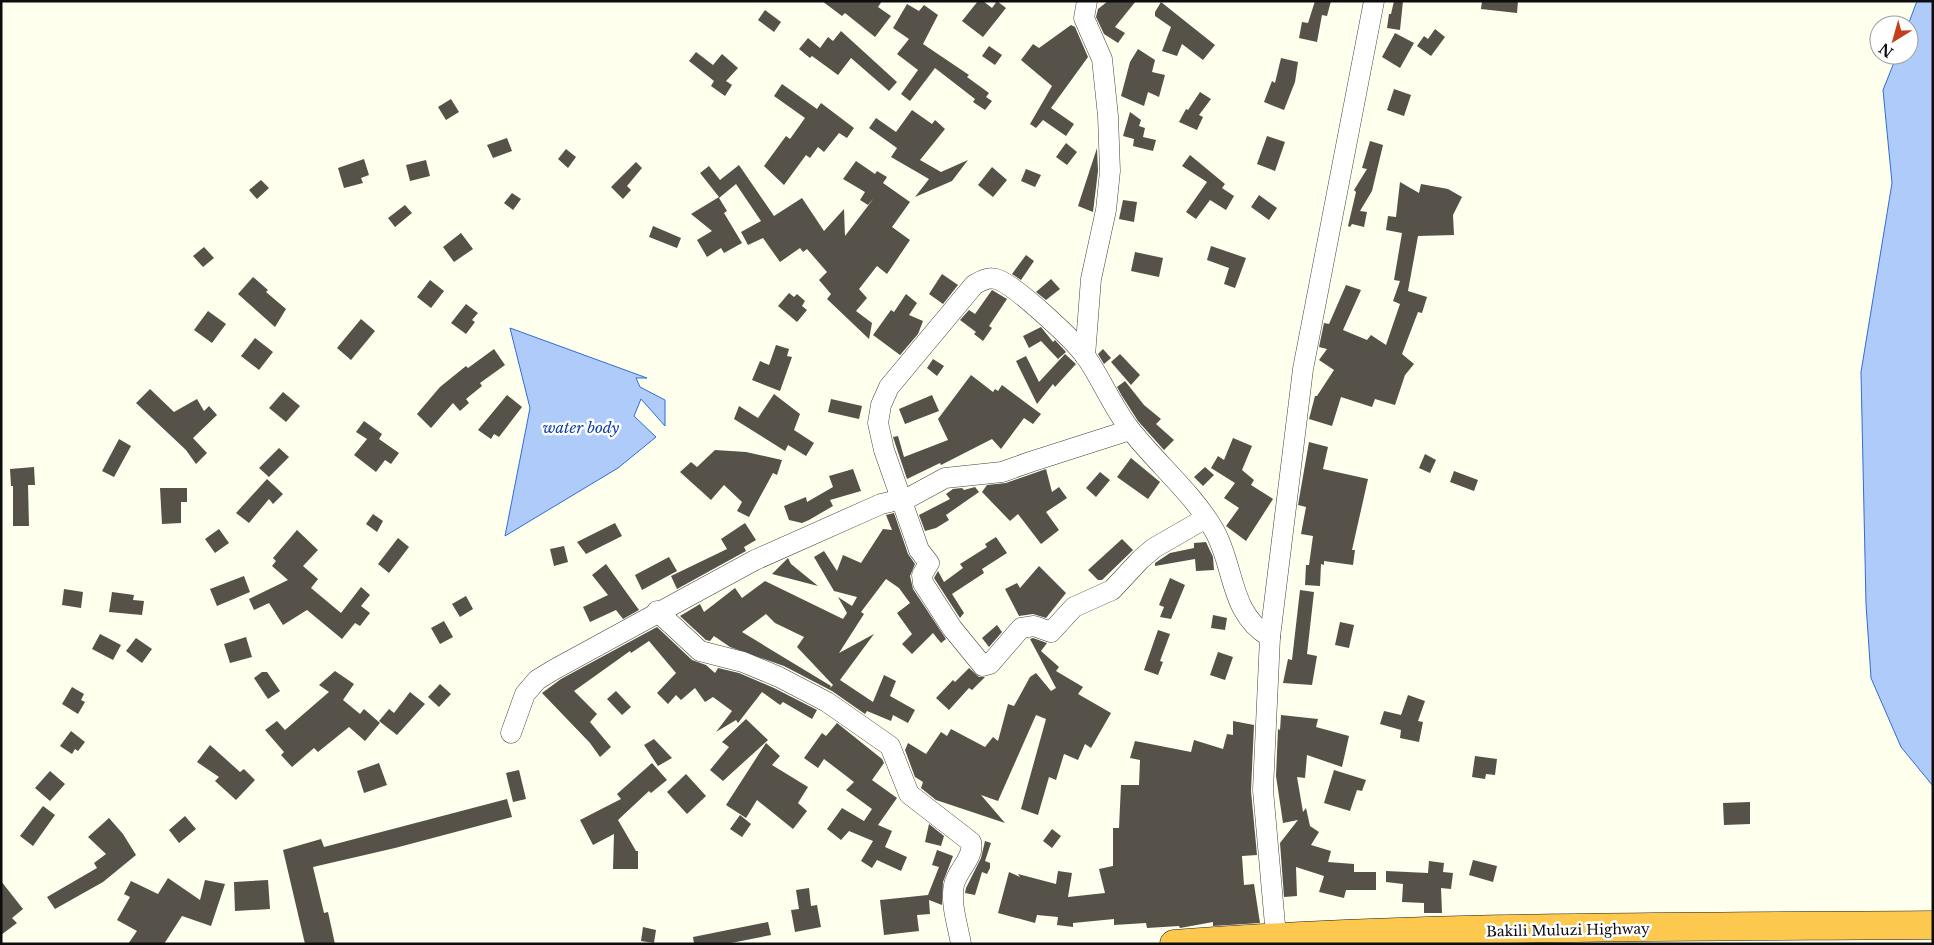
<svg xmlns="http://www.w3.org/2000/svg" width="1934" height="945" font-family="'Libre Baskerville',serif">
  <style>
    .water { fill: #aecbfa; stroke: #316cd5 }
    .building { fill: #565149; fill-rule: evenodd }
    .lines { fill: none; stroke-linecap: round; stroke-linejoin: round }
    .minor-casing { stroke: #404040; stroke-width: 21 }
    .highway-casing { stroke: #1e1e1e; stroke-width: 29 }
    .minor { stroke: #fff; stroke-width: 20 }
    .highway { stroke: #fcc84e; stroke-width: 28 }
    .labels { text-anchor: middle; stroke-width: 5; stroke-linejoin: round; paint-order: stroke }
    .street-label { font-size: 14px; fill: #0d0d0d; stroke: #fff }
    .water-label { font-size: 15px; font-style: italic; fill: #0f3fa6; stroke: #fff }
  </style>
  <rect width="100%" height="100%" fill="#feffed"/>
  <g class="water">
    <polygon points="1917,1 1933,1 1933,786 1901,747 1871,678 1866,604 1861,372 1892,183 1883,90 1897,55 1909,55 1908,25"/>
    <polygon points="510,328 647,378 636,378 640,387 665,400 665,426 641,399 634,416 656,437 618,468 505,536 530,408"/>
  </g>
  <g class="building">
    <polygon points="822,1 882,1 878,7 891,16 875,37 845,13 842,16"/>
    <polygon points="978,1 983,1 992,8 997,1 1006,8 983,37 962,21"/>
    <polygon points="1108,1 1136,1 1115,27 1125,33 1118,43 1104,34 1096,17 1098,9"/>
    <polygon points="1315,1 1331,1 1327,16 1322,15 1317,42 1299,38 1302,22 1308,23"/>
    <polygon points="1394,1 1403,1 1400,30 1387,28 1389,14 1391,14"/>
    <polygon points="1482,1 1518,1 1517,13 1481,9"/>
    <polygon points="1161,2 1215,45 1203,60 1182,44 1177,56 1162,51 1171,27 1155,16 1155,12"/>
    <polygon points="907,4 919,11 924,5 938,15 923,44 969,75 967,77 989,93 986,97 992,101 985,110 973,102 975,99 935,68 910,101 901,94 918,70 897,54 909,39 893,28"/>
    <polygon points="765,10 781,22 774,32 758,20"/>
    <polygon points="1071,25 1075,27 1088,57 1051,108 1074,124 1066,136 1043,120 1036,128 1030,124 1052,86 1021,60 1033,44 1039,48"/>
    <polygon points="1435,29 1445,37 1431,56 1417,46 1424,36 1428,39"/>
    <polygon points="841,31 897,82 889,91 851,58 838,75 812,56 810,58 799,49 808,38 820,48 828,37 833,41"/>
    <polygon points="1395,33 1414,43 1400,68 1382,57"/>
    <polygon points="989,46 1002,55 995,65 982,56"/>
    <polygon points="1138,49 1155,60 1152,72 1165,75 1159,97 1148,92 1144,106 1121,96 1130,62"/>
    <polygon points="696,52 713,65 722,54 738,68 726,81 732,85 725,96 711,86 714,81 689,61"/>
    <polygon points="1281,58 1298,62 1295,82 1284,110 1264,102 1272,81 1275,83"/>
    <polygon points="782,84 817,109 821,103 854,128 847,138 839,133 824,152 818,147 810,158 806,155 784,185 764,166 786,136 790,139 805,118 774,96"/>
    <polygon points="1394,89 1411,95 1404,116 1387,110"/>
    <polygon points="1200,92 1211,99 1199,115 1203,117 1197,130 1179,122 1186,109 1188,110"/>
    <polygon points="451,99 459,112 446,120 438,107"/>
    <polygon points="912,110 932,124 935,120 945,129 920,160 941,172 968,160 952,181 915,197 929,179 891,157 897,148 869,128 876,118 896,132"/>
    <polygon points="1130,112 1141,120 1139,126 1145,128 1143,137 1156,140 1153,151 1133,146 1134,139 1123,136"/>
    <polygon points="1267,136 1285,142 1275,171 1257,164"/>
    <polygon points="507,138 512,151 493,158 487,145"/>
    <polygon points="1370,141 1383,145 1372,191 1360,211 1367,212 1364,227 1352,224 1350,227 1348,226 1356,192 1354,190 1367,169 1362,168"/>
    <polygon points="1066,143 1077,152 1067,165 1056,157"/>
    <polygon points="1097,148 1098,171 1093,212 1078,206"/>
    <polygon points="566,149 576,157 568,168 558,159"/>
    <polygon points="1190,155 1225,184 1222,188 1234,196 1226,210 1210,200 1196,219 1186,212 1207,182 1182,166"/>
    <polygon points="364,159 369,175 361,178 363,183 344,188 338,168"/>
    <polygon points="426,160 430,176 410,181 406,165"/>
    <polygon points="856,161 875,174 877,171 887,177 883,183 910,202 892,227 910,240 887,274 877,266 859,289 867,298 856,311 872,323 869,339 827,299 831,294 819,280 827,272 807,249 803,252 800,248 780,262 763,238 748,245 741,232 761,221 736,184 719,198 727,211 724,213 742,243 724,253 721,248 707,257 697,240 712,231 691,214 719,197 700,173 709,166 720,180 739,165 774,216 802,198 824,231 844,209 845,236 874,198 868,205 860,200 865,192 843,179"/>
    <polygon points="636,162 642,168 627,186 631,190 623,199 611,187"/>
    <polygon points="992,167 1007,180 993,197 978,185"/>
    <polygon points="1026,169 1041,175 1035,187 1021,181"/>
    <polygon points="261,180 269,188 257,199 249,190"/>
    <polygon points="1400,182 1419,193 1421,184 1448,189 1462,197 1453,215 1454,235 1418,236 1408,291 1427,297 1422,313 1418,312 1402,354 1414,364 1405,375 1395,405 1375,399 1372,407 1341,397 1332,426 1309,419 1315,396 1317,396 1334,370 1319,360 1327,349 1319,347 1324,323 1329,324 1346,285 1361,290 1343,330 1367,340 1371,335 1386,345 1400,304 1393,301 1400,281 1394,280 1402,233 1386,230 1388,216 1396,217"/>
    <polygon points="512,193 521,199 513,210 504,203"/>
    <polygon points="1259,195 1277,208 1269,220 1251,207"/>
    <polygon points="1123,200 1137,202 1134,222 1119,219"/>
    <polygon points="405,205 412,213 395,227 388,218"/>
    <polygon points="653,226 681,238 677,248 649,237"/>
    <polygon points="461,233 473,249 454,262 443,247"/>
    <polygon points="1211,246 1246,258 1235,288 1224,284 1229,268 1207,260"/>
    <polygon points="204,247 214,258 203,267 193,256"/>
    <polygon points="1135,252 1163,258 1159,277 1131,271"/>
    <polygon points="1026,255 1034,261 1021,280 1012,274"/>
    <polygon points="942,274 958,285 943,304 929,294"/>
    <polygon points="253,277 268,290 266,292 286,309 275,327 238,294"/>
    <polygon points="1051,279 1060,289 1046,300 1036,292"/>
    <polygon points="430,280 444,291 431,308 417,297"/>
    <polygon points="992,290 1007,299 989,326 992,328 983,341 974,334 976,332 960,320 969,310 975,314"/>
    <polygon points="789,293 794,297 797,294 805,301 802,306 807,310 797,322 778,306"/>
    <polygon points="906,294 917,303 909,315 923,321 918,334 900,355 873,335 891,310 894,312"/>
    <polygon points="466,304 478,313 472,320 475,322 466,334 451,323"/>
    <polygon points="208,311 226,324 212,343 194,330"/>
    <polygon points="361,319 375,331 351,360 337,348"/>
    <polygon points="1041,327 1053,342 1055,340 1066,352 1058,359 1041,341 1029,348 1023,336"/>
    <polygon points="255,338 273,352 259,370 241,356"/>
    <polygon points="776,345 789,349 787,356 792,357 780,391 752,380 760,361 769,365"/>
    <polygon points="494,349 505,365 480,383 482,386 466,399 469,403 460,411 453,403 431,428 417,414 440,387 466,366 468,368"/>
    <polygon points="1103,349 1111,358 1104,364 1098,354"/>
    <polygon points="1065,354 1076,364 1055,387 1053,384 1037,404 1016,361 1026,356 1039,382"/>
    <polygon points="1120,354 1140,375 1131,385 1111,362"/>
    <polygon points="933,359 944,366 937,376 927,368"/>
    <polygon points="971,375 993,392 995,389 998,391 1002,385 1041,414 1033,424 1024,418 1001,449 992,439 941,465 940,463 907,479 893,437 898,436 904,457 948,440 938,419"/>
    <polygon points="1125,381 1144,405 1161,419 1156,424 1174,440 1164,450 1138,421 1122,396 1117,387"/>
    <polygon points="150,389 174,412 197,399 204,411 209,406 217,415 193,438 207,453 196,464 186,450 136,403"/>
    <polygon points="283,392 300,406 286,422 269,408"/>
    <polygon points="774,394 800,414 794,430 814,443 806,456 788,445 785,451 734,419 739,406 758,418"/>
    <polygon points="507,395 522,407 499,437 494,434 491,439 478,430"/>
    <polygon points="932,395 939,411 905,424 899,409"/>
    <polygon points="831,399 862,406 859,419 828,412"/>
    <polygon points="364,421 382,434 379,439 399,453 391,464 385,460 376,472 354,455 367,439 356,432"/>
    <polygon points="1233,438 1252,446 1242,470 1254,480 1251,485 1273,499 1246,541 1226,526 1239,508 1224,498 1235,483 1211,468 1218,456 1224,460"/>
    <polygon points="119,439 131,446 114,477 102,471"/>
    <polygon points="1309,442 1328,447 1323,469 1368,479 1352,550 1355,550 1353,565 1324,561 1324,565 1321,564 1320,586 1305,585 1306,565 1309,565 1313,536 1301,534 1306,507 1298,505"/>
    <polygon points="279,448 289,457 269,477 259,468"/>
    <polygon points="715,450 746,452 782,460 777,475 773,473 749,517 737,511 742,502 724,485 711,500 680,472 691,462 697,467"/>
    <polygon points="1425,454 1436,460 1430,473 1419,468"/>
    <polygon points="1131,458 1160,482 1148,499 1117,477"/>
    <polygon points="34,467 35,485 28,485 29,526 13,526 13,486 11,486 10,469"/>
    <polygon points="1205,467 1214,475 1203,486 1194,477"/>
    <polygon points="853,469 861,491 830,500 833,506 809,520 802,523 789,520 784,506 806,497 807,502 833,487 829,476"/>
    <polygon points="1046,469 1052,492 1059,487 1067,498 1046,512 1059,530 1041,544 1018,514 1010,521 982,492 987,485 1006,483"/>
    <polygon points="1454,471 1478,480 1474,491 1450,482"/>
    <polygon points="1100,472 1110,480 1096,497 1086,488"/>
    <polygon points="267,479 283,494 273,504 269,499 249,523 236,513"/>
    <polygon points="975,487 979,492 946,515 949,520 936,528 925,531 919,515 950,499 946,494 953,489 962,488 964,490"/>
    <polygon points="160,488 187,488 187,502 181,502 181,523 162,524"/>
    <path d="M894,513L908,554L915,564L910,576L913,589L946,639L941,643L933,633L912,654L902,644L912,634L897,613L910,603L899,588L886,579L861,612L864,614L839,653L874,634L840,680L873,702L884,675L896,681L890,696L915,710L908,723L893,715L891,721L867,711L865,714L832,691L784,666L730,647L714,636L710,641L706,640L680,616L700,604L704,612L735,588L742,598L765,581L843,619L847,613L838,597L852,606L857,597L834,591L814,557L824,551L837,571L843,555L861,563L883,529L892,530L886,515ZM766,614L775,623L804,637L797,647L833,685L830,688L831,686L742,632Z"/>
    <polygon points="373,514 383,521 377,532 366,524"/>
    <polygon points="615,523 622,536 586,554 577,542"/>
    <polygon points="745,523 756,540 744,547 746,551 677,589 671,576 727,549 721,539"/>
    <polygon points="219,529 229,543 215,553 205,539"/>
    <polygon points="297,530 318,550 303,566 318,579 311,588 341,613 361,587 370,595 361,606 370,613 360,626 355,623 342,639 307,610 283,625 269,603 254,610 249,599 288,580 272,566 276,561 273,558"/>
    <polygon points="996,537 1007,553 982,569 984,573 952,594 964,613 960,618 934,578 938,571 944,582 963,568 960,564 987,547 985,544"/>
    <polygon points="398,538 409,547 389,573 378,564"/>
    <polygon points="1122,539 1133,550 1102,580 1098,580 1088,570"/>
    <polygon points="1206,542 1213,557 1214,570 1196,571 1195,559 1155,566 1155,563 1170,553 1194,548 1194,543"/>
    <polygon points="564,546 568,562 554,566 550,549"/>
    <polygon points="669,557 677,571 642,590 635,575"/>
    <polygon points="788,558 791,564 818,586 772,574"/>
    <polygon points="606,564 639,610 623,619 616,610 590,622 583,607 608,595 592,575"/>
    <polygon points="1039,566 1066,593 1046,618 1033,614 1019,616 1005,589 1017,583 1020,588"/>
    <polygon points="244,576 250,592 217,606 210,589"/>
    <polygon points="1170,578 1185,585 1171,619 1160,617 1164,607 1159,605"/>
    <polygon points="64,589 83,592 81,608 62,605"/>
    <polygon points="1300,590 1314,592 1307,654 1317,656 1312,685 1283,683 1288,659 1292,660"/>
    <polygon points="112,592 134,595 133,600 144,601 142,615 109,612"/>
    <polygon points="466,596 473,609 460,617 452,604"/>
    <polygon points="1213,615 1227,618 1225,630 1211,628"/>
    <polygon points="444,621 453,637 440,644 431,628"/>
    <polygon points="1340,622 1354,625 1349,648 1335,645"/>
    <polygon points="997,625 1002,632 989,647 982,638"/>
    <polygon points="657,627 692,660 706,665 715,673 718,668 739,673 774,688 817,710 812,719 783,702 780,705 762,692 738,723 736,720 716,732 732,711 713,697 705,702 695,688 681,700 676,695 668,704 657,693 676,673 649,641 631,653 630,651 574,691 597,714 590,722 611,747 600,757 590,743 542,693 561,679"/>
    <polygon points="1158,630 1170,634 1160,661 1163,662 1158,675 1144,670"/>
    <polygon points="100,634 121,645 113,660 92,649"/>
    <polygon points="246,637 252,657 230,663 224,644"/>
    <polygon points="136,638 152,649 142,663 126,651"/>
    <polygon points="1033,638 1047,643 1041,651 1059,667 1056,671 1083,687 1078,694 1111,713 1091,748 1085,744 1078,760 1064,754 1056,780 1049,777 1038,815 1021,809 1046,719 1036,715 998,801 981,795 1005,823 936,800 921,788 923,782 915,777 905,750 908,743 926,754 941,732 947,736 951,729 985,747 993,737 998,741 1008,704 1014,706 1030,677 1036,673 1051,691 1056,688 1030,639"/>
    <polygon points="1218,652 1233,657 1225,680 1210,675"/>
    <polygon points="969,668 979,677 985,677 972,690 969,688 949,710 936,698 953,680 955,682"/>
    <polygon points="335,671 354,684 343,700 360,714 364,709 380,723 365,741 349,727 318,752 314,748 292,767 281,755 284,752 265,730 277,721 285,730 329,692 319,685"/>
    <polygon points="262,672 267,672 280,691 268,699 254,678"/>
    <polygon points="440,684 451,694 439,707 428,697"/>
    <polygon points="72,687 84,694 81,700 85,702 78,714 62,704"/>
    <polygon points="616,691 631,707 622,715 607,699"/>
    <polygon points="410,692 425,704 397,735 379,721 389,709 394,713"/>
    <polygon points="1408,695 1425,701 1418,721 1423,722 1419,742 1400,738 1401,730 1380,724 1384,711 1401,715"/>
    <polygon points="1281,715 1318,719 1316,727 1349,736 1342,767 1307,755 1305,778 1297,777 1303,812 1306,808 1310,826 1319,832 1311,845 1331,851 1328,862 1354,864 1354,872 1376,872 1376,890 1346,890 1344,898 1319,892 1324,876 1296,867 1297,896 1284,897 1280,843 1298,820 1283,823 1276,776 1278,729 1280,730"/>
    <polygon points="746,719 768,740 723,781 710,770 729,747 722,742"/>
    <polygon points="1233,721 1254,725 1251,791 1257,855 1242,856 1244,885 1254,884 1260,923 1213,926 1213,922 1180,928 1179,926 1147,928 1146,923 1114,925 1114,919 1073,923 1073,927 1057,925 1058,917 1037,915 1035,923 998,913 1009,872 1020,877 1018,874 1056,884 1058,871 1072,873 1068,897 1105,893 1099,869 1113,866 1113,828 1119,828 1121,785 1139,785 1140,760 1130,758 1135,741 1191,752 1194,740 1223,749 1227,734 1233,735"/>
    <polygon points="837,723 882,759 884,763 872,780 897,798 878,825 892,831 885,847 907,857 901,871 877,860 872,868 861,861 873,841 849,831 841,840 827,829 842,808 864,821 872,809 846,790 854,782 824,759 818,768 804,758 822,733 826,736"/>
    <polygon points="71,731 85,742 78,751 75,749 72,754 60,746"/>
    <polygon points="654,739 672,758 658,766 644,745"/>
    <polygon points="766,743 780,756 772,765 808,787 798,803 807,811 793,829 757,800 746,818 726,805"/>
    <polygon points="210,745 240,772 244,769 255,780 236,800 215,781 219,777 197,762"/>
    <polygon points="1475,756 1497,759 1495,775 1486,774 1485,779 1472,777"/>
    <polygon points="379,763 387,785 364,793 357,771"/>
    <polygon points="652,763 667,780 651,793 649,791 618,820 636,851 638,851 638,869 613,869 614,834 593,845 580,820 621,799 617,794"/>
    <polygon points="519,770 526,799 513,802 506,773"/>
    <polygon points="1334,770 1366,780 1362,791 1357,790 1350,811 1324,803"/>
    <polygon points="50,771 65,784 50,801 35,788"/>
    <polygon points="686,774 706,796 687,814 667,792"/>
    <polygon points="507,799 512,817 395,848 313,867 324,913 328,912 335,944 305,944 283,850 321,839 324,847"/>
    <polygon points="1750,802 1750,824 1724,825 1723,803"/>
    <polygon points="43,806 55,815 33,846 20,836"/>
    <polygon points="740,815 751,824 742,837 730,829"/>
    <polygon points="185,816 196,829 179,843 169,830"/>
    <polygon points="109,818 123,834 136,855 103,882 55,909 47,897 97,868 94,863 106,854 88,837"/>
    <polygon points="929,824 944,836 941,846 925,842"/>
    <polygon points="1052,829 1061,836 1052,848 1043,841"/>
    <polygon points="985,841 991,843 985,861 990,863 990,868 987,874 982,872 975,895 965,893 966,888 981,858"/>
    <polygon points="937,850 953,856 943,882 942,905 929,900 930,914 917,915 919,931 884,935 880,900 928,895 939,867 932,865"/>
    <polygon points="1473,860 1497,866 1493,882 1469,875"/>
    <polygon points="1429,861 1444,863 1443,872 1453,873 1451,889 1441,888 1442,913 1424,913 1424,903 1402,902 1403,884 1386,882 1386,871 1428,873"/>
    <polygon points="168,878 200,900 205,880 225,884 211,926 182,916 164,944 128,944 137,931 117,920 130,897 124,894 131,881 158,894"/>
    <polygon points="268,880 270,909 235,911 234,882"/>
    <polygon points="1,881 23,909 12,918 17,923 1,935"/>
    <polygon points="809,888 811,906 817,905 821,927 795,932 791,910 799,909 796,890"/>
    <polygon points="768,922 771,935 726,944 694,944 693,937"/>
    <polygon points="643,927 656,930 654,943 641,941"/>
  </g>
  <g class="lines">
    <defs>
      <g id="minor">
        <polyline points="1085,356 1091,279 1106,210 1110,171 1108,116 1102,59 1084,18 1087,1"/>
        <path d="M1206,518L1154,548L1141,559L1112,590L1074,607L1051,632L1034,626L1021,628L990,664L983,666L952,628L923,583L922,575L929,563L919,550L884,450L878,423L881,405L889,387L974,285C982,280 990,276 999,280C1018,288 1074,340 1086,357C1102,380 1112,406 1129,428C1156,463 1192,492 1214,530C1235,566 1229,614 1270,637"/>
        <path d="M657,611L700,651L743,662L779,677L827,702L890,746L909,794L971,842C975,857 957,870 954,885C950,903 958,926 961,944"/>
        <polyline points="511,733 525,694 537,680 555,669 755,560 881,504 894,501 901,502 945,478 1002,472 1030,462 1130,430"/>
        <polyline points="1276,936 1263,790 1270,637 1303,369 1374,1"/>
      </g>
      <path id="highway" d="M1174,944C1426,925 1680,927 1933,925"/>
    </defs>
    <use href="#minor" class="minor-casing"/>
    <use href="#highway" class="highway-casing"/>
    <use href="#minor" class="minor"/>
    <use href="#highway" class="highway"/>
  </g>
  <g class="labels">
    <g class="street-label">
      <text transform="translate(1568 930) rotate(-1)" y="5">Bakili Muluzi Highway</text>
    </g>
    <g class="water-label">
      <text x="581" y="433">water body</text>
    </g>
  </g>
  <rect width="1934" height="945" fill="none" stroke="#0d0d0d" stroke-width="5"/>
  <g transform="translate(1894 40) rotate(217)"><circle r="24" fill="#ffffff" stroke="#9e9e9e"/>
  <path d="M0-4L9 19L0 12L-9 19Z" fill="#c53e1d"/>
  <text y="-8" font-size="14" font-weight="bold" text-anchor="middle" fill="#0d0d0d">N</text>
  </g>
</svg>
